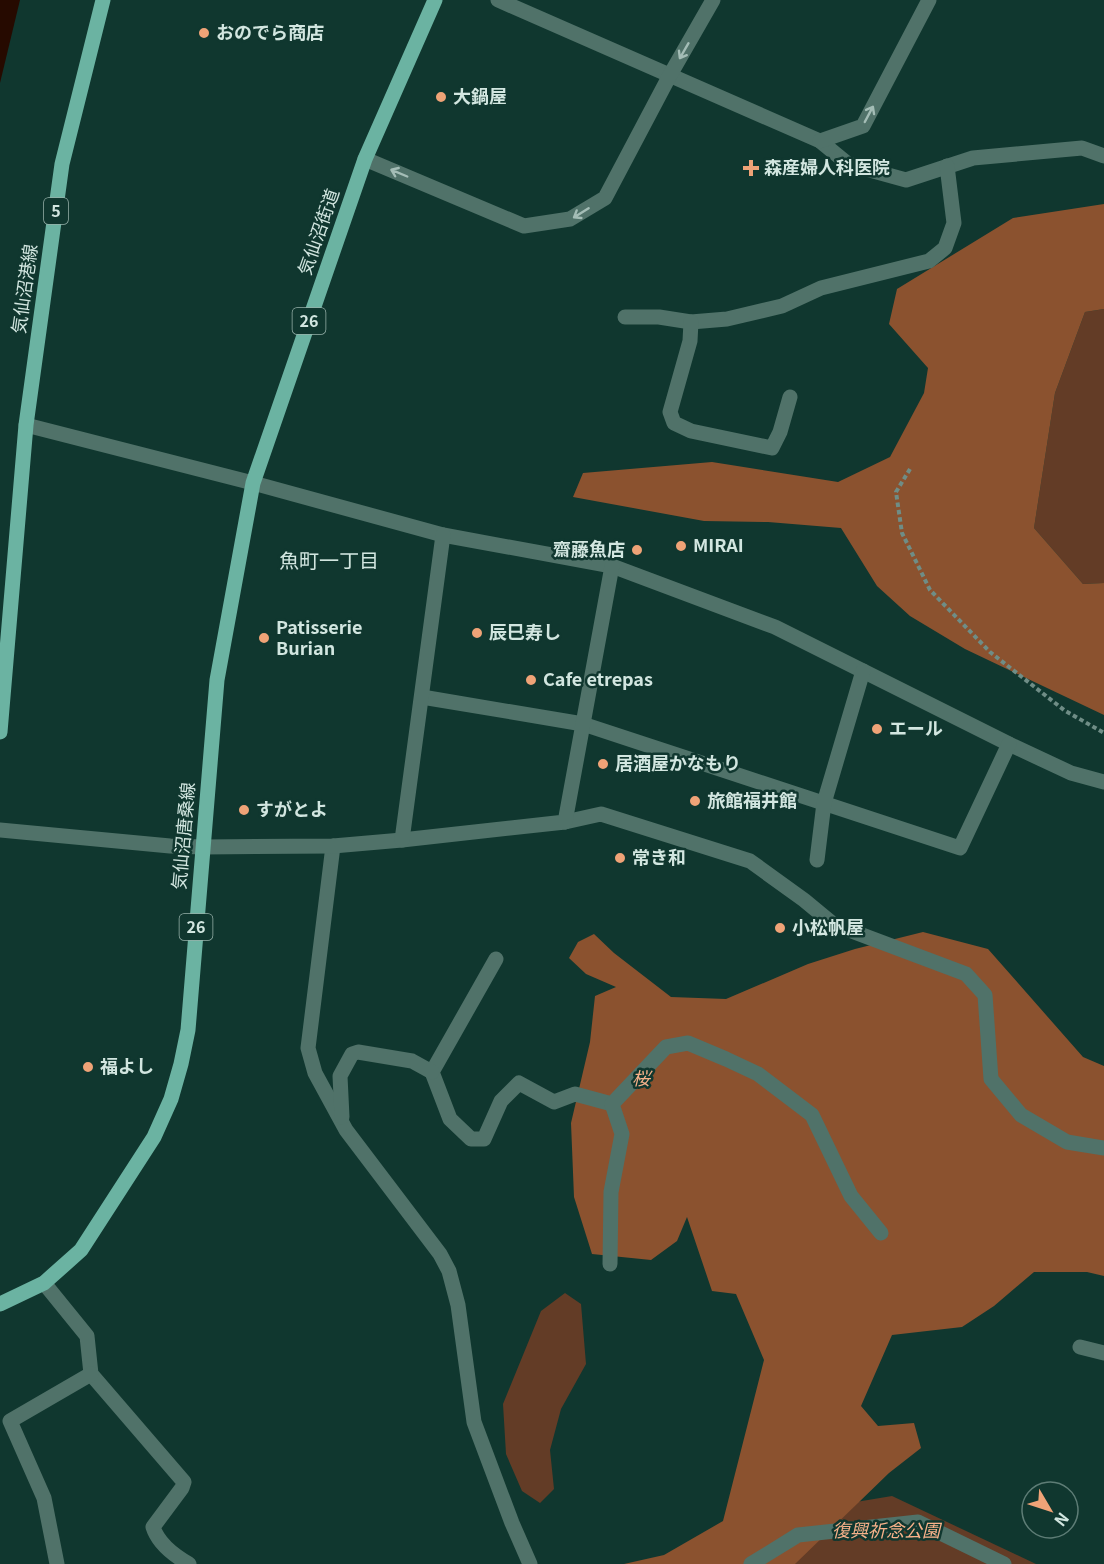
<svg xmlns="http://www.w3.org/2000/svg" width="1104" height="1564" font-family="Georgia,'Noto Sans JP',serif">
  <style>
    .green { fill: #633c26 }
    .forest { fill: #8b522f }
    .water { fill: #260a00 }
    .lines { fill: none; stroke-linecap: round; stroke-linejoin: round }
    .path { stroke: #6f8d86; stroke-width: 4; stroke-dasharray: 4.5 3; stroke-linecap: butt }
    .service { stroke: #507269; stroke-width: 15 }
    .minor { stroke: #507269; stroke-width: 15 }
    .primary { stroke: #6bb3a2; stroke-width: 15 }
    .oneway { stroke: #a4bdb6 }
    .poi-dot { fill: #efa377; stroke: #10372f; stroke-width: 2 }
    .labels { text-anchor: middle; stroke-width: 5; stroke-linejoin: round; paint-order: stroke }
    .shield { fill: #10372f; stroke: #98b2ab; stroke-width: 1.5 }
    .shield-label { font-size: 16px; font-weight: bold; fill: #d2e6e0 }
    .poi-label { font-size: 18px; font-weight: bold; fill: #d2e6e0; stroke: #10372f; text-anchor: start }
    .street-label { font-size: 18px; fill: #d2e6e0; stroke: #10372f }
    .park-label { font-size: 18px; font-style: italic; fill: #f7b18a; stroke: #10372f }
    .neighbourhood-label { font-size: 20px; fill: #d2e6e0; stroke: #10372f }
  </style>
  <rect width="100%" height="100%" fill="#10372f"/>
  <g class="green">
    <polygon points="1104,309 1104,583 1083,584 1034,528 1055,393 1085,312"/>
    <polygon points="565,1293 581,1304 586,1364 561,1409 550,1450 554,1489 540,1503 522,1491 506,1454 503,1404 541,1311"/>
    <polygon points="892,1496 1036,1564 698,1564 838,1505"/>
  </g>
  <g class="forest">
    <polygon points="1104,204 1104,309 1085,312 1055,393 1034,528 1083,584 1104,583 1104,715 965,649 910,616 877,586 841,528 768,522 704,521 573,497 583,473 712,462 838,482 890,457 924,393 928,368 889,324 897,289 1013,218"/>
    <polygon points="923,932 988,949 1083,1057 1104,1066 1104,1276 1087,1272 1034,1272 994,1306 962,1327 892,1335 861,1406 878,1426 914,1423 921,1448 889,1473 795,1564 624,1564 664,1555 723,1521 764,1360 736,1294 712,1291 687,1217 677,1241 651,1260 592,1254 574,1197 571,1123 590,1042 595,996 616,987 586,974 569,958 578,942 594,934 614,953 671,997 726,999 808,964 855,949"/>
  </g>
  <polygon class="water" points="0,0 20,0 0,83"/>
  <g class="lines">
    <polyline class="path" points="910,469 896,492 902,533 930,590 990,652 1064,710 1104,733"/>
    <g class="service">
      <polyline points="565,822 601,814 750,861 804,900 833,924 966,974 985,995 991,1079 1021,1115 1067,1142 1104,1148"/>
      <polyline points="333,846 308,1048 315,1073 346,1130 440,1254 449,1271 458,1305 474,1422 512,1523 530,1564"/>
      <polyline points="496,959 432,1072 450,1119 471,1139 484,1139 501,1101 519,1083 554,1102 575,1094 612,1104"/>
      <polyline points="342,1117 340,1076 352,1054 358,1052 412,1061 432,1072"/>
      <polyline points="610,1264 611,1192 622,1134 612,1104 666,1047 688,1043 726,1059 758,1074 812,1115 851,1196 881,1233"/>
      <path d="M44,1283L87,1336L91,1374L184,1482L182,1488L153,1527C158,1543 175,1556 189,1564"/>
      <polyline points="57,1564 44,1498 10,1421 91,1374"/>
    </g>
    <g class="minor">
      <polyline points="498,0 820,141 848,164 906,180 973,158 1082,148 1104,156"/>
      <polyline points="820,141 863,126 929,0"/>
      <polyline points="365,159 524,226 570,219 605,198 670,75 713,0"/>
      <polyline points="625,317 659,317 691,322 727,319 782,306 821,288 929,261 945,248 954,223 947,166"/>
      <polyline points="691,322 690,341 670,412 674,423 691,431 772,448 780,432 790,397"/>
      <polyline points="26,425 253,483 443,535 612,566 775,627 1009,744 1071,773 1104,782"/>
      <polyline points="422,697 583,724 960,848 1009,744"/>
      <polyline points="0,830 170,846 203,847 333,846 402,840 565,822 612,566"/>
      <polyline points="402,840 443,535"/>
      <polyline points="817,860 824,803 863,671"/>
      <polyline points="1080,1347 1104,1353"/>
      <polyline points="751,1564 798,1535 918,1522 1004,1564"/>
    </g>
    <g class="primary">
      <polyline points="0,732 26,425 62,164 103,0"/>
      <polyline points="0,1304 44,1283 81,1250 154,1137 171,1099 181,1064 188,1030 217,680 253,483 365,159 435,0"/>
    </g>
  </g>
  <defs><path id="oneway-shaft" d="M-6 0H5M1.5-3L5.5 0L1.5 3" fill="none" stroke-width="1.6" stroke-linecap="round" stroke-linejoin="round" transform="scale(1.5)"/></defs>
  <g class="oneway">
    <use href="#oneway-shaft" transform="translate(684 51) rotate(120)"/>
    <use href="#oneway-shaft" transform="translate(869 114) rotate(-62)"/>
    <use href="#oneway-shaft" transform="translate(399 173) rotate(-157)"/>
    <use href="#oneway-shaft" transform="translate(581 213) rotate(148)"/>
  </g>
  <g class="poi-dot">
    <circle cx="204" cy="33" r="6"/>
    <circle cx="441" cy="97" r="6"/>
    <path d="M748 159h6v6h6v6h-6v6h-6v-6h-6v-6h6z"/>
    <circle cx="681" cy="546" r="6"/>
    <circle cx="637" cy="550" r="6"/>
    <circle cx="477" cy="633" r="6"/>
    <circle cx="264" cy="638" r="6"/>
    <circle cx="531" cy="680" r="6"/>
    <circle cx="877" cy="729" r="6"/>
    <circle cx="603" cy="764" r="6"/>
    <circle cx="695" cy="801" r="6"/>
    <circle cx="244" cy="810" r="6"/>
    <circle cx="620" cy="858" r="6"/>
    <circle cx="780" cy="928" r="6"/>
    <circle cx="88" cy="1067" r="6"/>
  </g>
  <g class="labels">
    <g class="shield">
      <rect x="44" y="198" width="24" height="26" rx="4.5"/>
      <rect x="292.5" y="308" width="33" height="26" rx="4.5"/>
      <rect x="179.5" y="914" width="33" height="26" rx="4.5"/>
    </g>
    <g class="shield-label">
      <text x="56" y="217">5</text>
      <text x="309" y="327">26</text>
      <text x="196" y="933">26</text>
    </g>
    <g class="poi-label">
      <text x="216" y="39">おのでら商店</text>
      <text x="453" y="103">大鍋屋</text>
      <text x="764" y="174">森産婦人科医院</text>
      <text x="693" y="552">MIRAI</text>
      <text x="625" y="556" text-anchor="end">齋藤魚店</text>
      <text x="276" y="634">Patisserie<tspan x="276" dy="21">Burian</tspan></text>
      <text x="489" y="639">辰巳寿し</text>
      <text x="543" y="686">Cafe etrepas</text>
      <text x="889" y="735">エール</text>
      <text x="615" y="770">居酒屋かなもり</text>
      <text x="707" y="807">旅館福井館</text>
      <text x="256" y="816">すがとよ</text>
      <text x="632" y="864">常き和</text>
      <text x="792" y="934">小松帆屋</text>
      <text x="100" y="1073">福よし</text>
    </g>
    <g class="street-label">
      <text transform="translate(319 232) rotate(-71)" y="6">気仙沼街道</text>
      <text transform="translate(25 289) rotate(-82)" y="6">気仙沼港線</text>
      <text transform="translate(184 836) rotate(-85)" y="6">気仙沼唐桑線</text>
    </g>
    <g class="park-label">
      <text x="641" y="1085">桜</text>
      <text x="886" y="1537">復興祈念公園</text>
    </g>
    <g class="neighbourhood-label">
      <text x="329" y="568">魚町一丁目</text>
    </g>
  </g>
  <g transform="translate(1050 1510) rotate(129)"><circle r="28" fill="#10372f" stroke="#5e7d76" stroke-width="1.5"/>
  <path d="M0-4.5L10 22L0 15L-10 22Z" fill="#efa377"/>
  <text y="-9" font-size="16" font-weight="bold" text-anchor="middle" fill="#d2e6e0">N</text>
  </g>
</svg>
